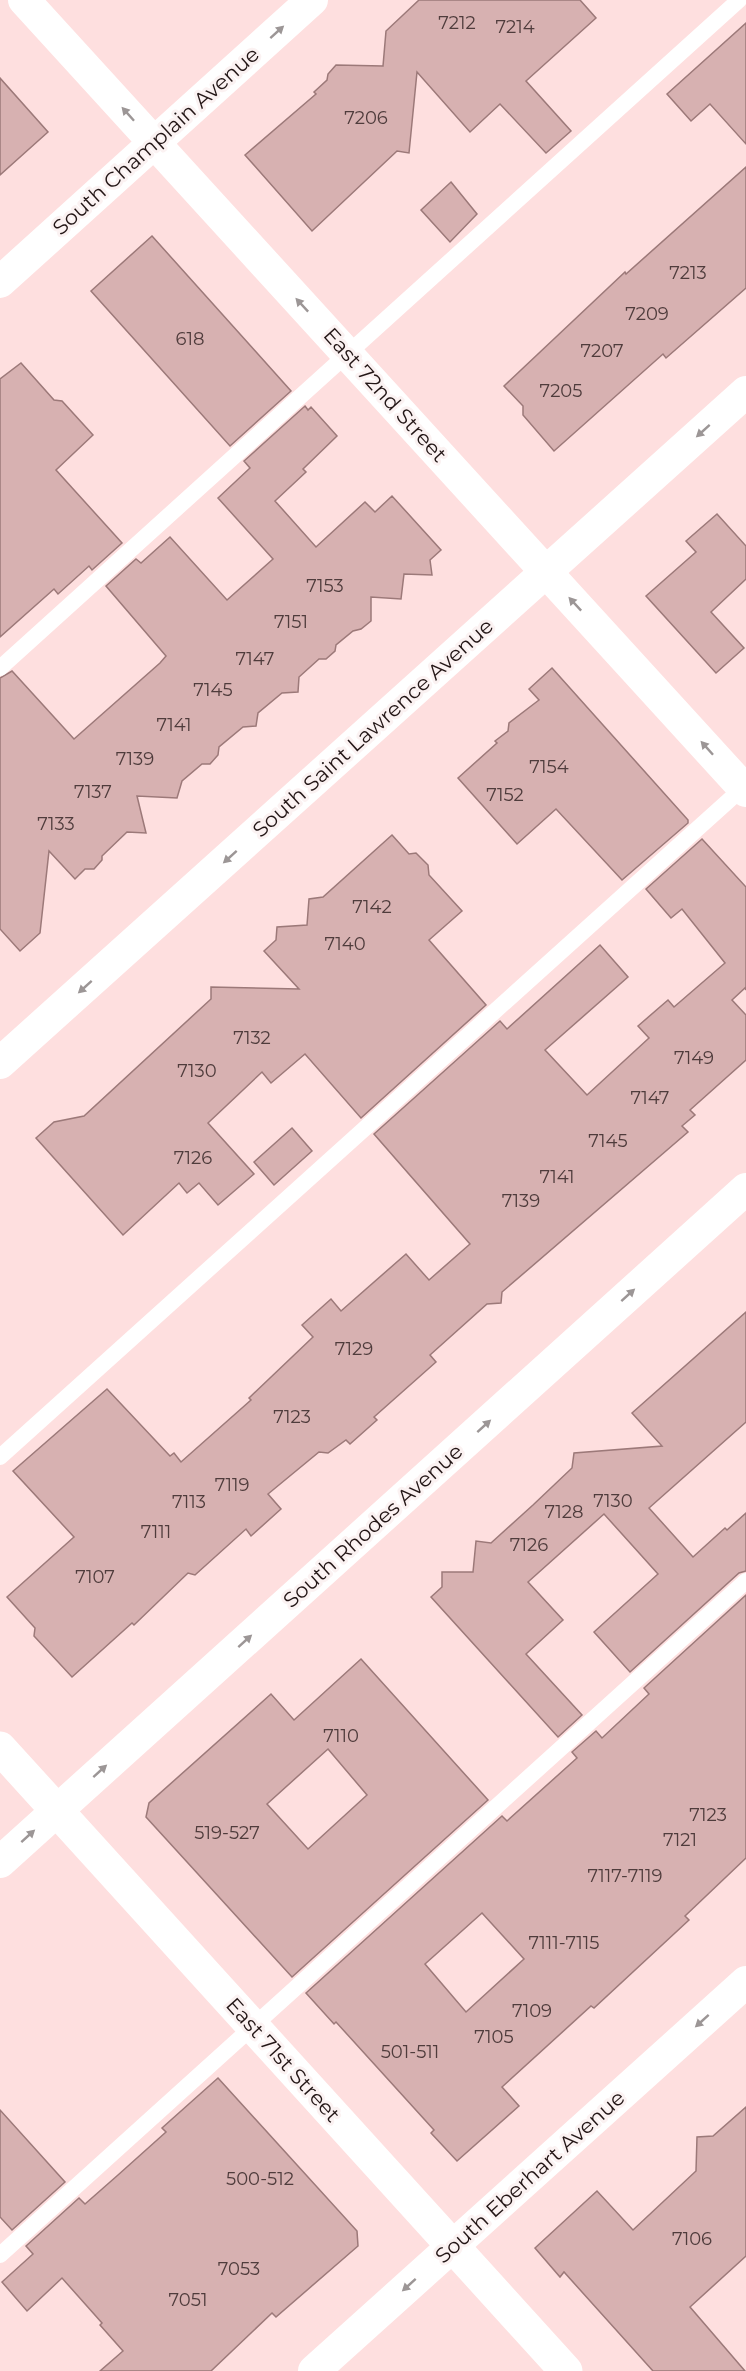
<svg xmlns="http://www.w3.org/2000/svg" width="746" height="2371" font-family="Montserrat,sans-serif">
  <style>
    .building { fill: #d7b1b1; stroke: #9c7979; stroke-width: 1.5; fill-rule: evenodd }
    .lines { fill: none; stroke-linecap: round; stroke-linejoin: round }
    .service { stroke: #fff; stroke-width: 16 }
    .minor { stroke: #fff; stroke-width: 32 }
    .secondary { stroke: #fff; stroke-width: 33 }
    .oneway { fill: #9c9696 }
    .labels { text-anchor: middle; stroke-width: 6; stroke-linejoin: round; paint-order: stroke }
    .number-label { font-size: 18px; fill: #4f3c3c }
    .street-label { font-size: 21px; fill: #221515; stroke: #fbf2f2 }
  </style>
  <rect width="100%" height="100%" fill="#fedfdf"/>
  <g class="building">
    <polygon points="419,0 580,0 596,18 526,81 571,131 546,153 500,104 470,132 417,72 409,153 397,151 312,231 245,155 316,94 314,92 327,80 328,74 336,65 383,66 386,31"/>
    <polygon points="746,23 746,144 710,104 691,121 667,94"/>
    <polygon points="0,78 48,132 0,175"/>
    <polygon points="746,167 746,288 666,358 663,354 554,451 523,415 523,406 504,386 625,272 626,274"/>
    <polygon points="451,182 477,214 450,242 421,210"/>
    <polygon points="152,236 291,391 230,446 91,291"/>
    <polygon points="21,363 54,400 62,401 93,435 56,470 122,543 92,570 89,566 58,594 54,589 0,637 0,379"/>
    <polygon points="305,406 308,410 311,407 337,436 303,469 306,472 275,501 316,547 365,502 375,512 392,496 441,550 430,560 432,575 404,574 401,599 371,597 371,621 361,629 353,631 336,645 335,651 326,659 319,659 299,677 298,692 282,693 258,713 256,726 243,727 219,747 218,755 210,764 202,764 182,781 177,798 137,796 146,833 127,832 102,856 102,860 94,869 85,869 75,879 49,851 40,933 20,951 0,929 0,678 12,671 74,739 160,663 166,656 106,586 136,559 141,563 170,537 227,600 273,559 218,498 250,468 244,461"/>
    <polygon points="717,514 746,546 746,579 711,612 744,648 716,673 646,596 696,552 686,541"/>
    <polygon points="552,668 688,820 688,823 622,880 556,809 517,844 458,778 497,743 495,741 508,731 509,723 539,700 529,689"/>
    <polygon points="392,835 409,854 416,853 428,865 429,875 462,911 429,940 486,1005 361,1118 305,1054 271,1083 262,1072 208,1123 254,1174 218,1205 199,1183 187,1193 179,1183 123,1235 36,1138 54,1122 84,1116 211,999 211,987 299,989 264,951 276,940 277,927 307,925 309,899 323,897"/>
    <polygon points="702,839 746,887 746,990 745,988 732,1000 746,1015 746,1060 690,1110 695,1115 682,1126 688,1132 502,1292 501,1303 487,1304 430,1355 436,1362 374,1417 377,1420 350,1444 346,1440 328,1453 319,1452 268,1494 281,1509 251,1536 246,1529 195,1575 188,1573 134,1625 132,1623 72,1677 34,1636 35,1628 7,1597 74,1537 13,1471 107,1389 170,1456 174,1453 181,1462 251,1400 249,1398 313,1337 302,1325 331,1299 341,1311 406,1254 429,1280 470,1244 374,1134 500,1021 507,1029 600,945 628,977 545,1050 587,1095 649,1038 638,1026 668,1000 674,1007 725,963 682,909 671,918 646,889"/>
    <polygon points="292,1128 312,1151 274,1185 254,1162"/>
    <polygon points="746,1312 746,1422 649,1508 693,1557 725,1528 727,1530 746,1513 746,1571 739,1573 630,1672 594,1632 658,1574 604,1514 528,1582 563,1620 526,1654 582,1715 558,1737 431,1597 442,1587 442,1572 473,1572 476,1541 491,1543 533,1505 572,1468 574,1453 662,1446 632,1413"/>
    <path d="M746,1595V1858L685,1916L689,1920L594,2008L591,2006L502,2087L519,2106L457,2161L431,2133L434,2130L336,2022L334,2024L306,1993L502,1816L507,1821L577,1758L572,1752L596,1731L602,1738L649,1694L644,1688ZM482,1913L524,1959L466,2012L425,1964Z"/>
    <path d="M361,1659L488,1800L292,1977L146,1817L149,1803L271,1694L294,1720ZM328,1749L367,1795L308,1849L267,1804Z"/>
    <polygon points="218,2078 357,2231 358,2246 276,2317 272,2313 211,2371 100,2371 123,2351 100,2325 102,2323 62,2278 27,2311 2,2282 33,2254 26,2246 79,2198 85,2204 118,2175 166,2132 162,2128"/>
    <polygon points="746,2107 746,2256 690,2307 745,2371 653,2371 564,2272 560,2277 535,2248 597,2191 633,2230 696,2171 697,2137 713,2136"/>
    <polygon points="0,2110 65,2182 12,2230 0,2217"/>
  </g>
  <g class="lines">
    <g class="service">
      <polyline points="0,668 739,0"/>
      <polyline points="0,1457 746,785"/>
      <polyline points="0,2255 746,1581"/>
    </g>
    <g class="minor">
      <polyline points="24,0 746,791"/>
      <polyline points="0,282 312,0"/>
      <polyline points="0,1063 746,392"/>
      <polyline points="0,1862 746,1189"/>
      <polyline points="314,2371 746,1982"/>
    </g>
    <polyline class="secondary" points="0,1748 566,2371"/>
  </g>
  <defs><path id="oneway-solid" d="M-6-.8H1V-3.2L6.5 0L1 3.2V.8H-6Z" transform="scale(1.5)"/></defs>
  <g class="oneway">
    <use href="#oneway-solid" transform="translate(277 32) rotate(-42)"/>
    <use href="#oneway-solid" transform="translate(128 114) rotate(-132)"/>
    <use href="#oneway-solid" transform="translate(302 305) rotate(-133)"/>
    <use href="#oneway-solid" transform="translate(703 431) rotate(138)"/>
    <use href="#oneway-solid" transform="translate(575 604) rotate(-133)"/>
    <use href="#oneway-solid" transform="translate(707 748) rotate(-132)"/>
    <use href="#oneway-solid" transform="translate(230 857) rotate(138)"/>
    <use href="#oneway-solid" transform="translate(85 987) rotate(138)"/>
    <use href="#oneway-solid" transform="translate(628 1295) rotate(-42)"/>
    <use href="#oneway-solid" transform="translate(484 1426) rotate(-42)"/>
    <use href="#oneway-solid" transform="translate(245 1641) rotate(-42)"/>
    <use href="#oneway-solid" transform="translate(100 1771) rotate(-42)"/>
    <use href="#oneway-solid" transform="translate(28 1836) rotate(-42)"/>
    <use href="#oneway-solid" transform="translate(702 2021) rotate(138)"/>
    <use href="#oneway-solid" transform="translate(409 2285) rotate(138)"/>
  </g>
  <g class="labels">
    <g class="number-label">
      <text x="457" y="29">7212</text>
      <text x="515" y="33">7214</text>
      <text x="366" y="124">7206</text>
      <text x="688" y="279">7213</text>
      <text x="647" y="320">7209</text>
      <text x="190" y="345">618</text>
      <text x="602" y="357">7207</text>
      <text x="561" y="397">7205</text>
      <text x="325" y="592">7153</text>
      <text x="291" y="628">7151</text>
      <text x="255" y="665">7147</text>
      <text x="213" y="696">7145</text>
      <text x="174" y="731">7141</text>
      <text x="135" y="765">7139</text>
      <text x="549" y="773">7154</text>
      <text x="93" y="798">7137</text>
      <text x="505" y="801">7152</text>
      <text x="56" y="830">7133</text>
      <text x="372" y="913">7142</text>
      <text x="345" y="950">7140</text>
      <text x="252" y="1044">7132</text>
      <text x="694" y="1064">7149</text>
      <text x="197" y="1077">7130</text>
      <text x="650" y="1104">7147</text>
      <text x="608" y="1147">7145</text>
      <text x="193" y="1164">7126</text>
      <text x="557" y="1183">7141</text>
      <text x="521" y="1207">7139</text>
      <text x="354" y="1355">7129</text>
      <text x="292" y="1423">7123</text>
      <text x="232" y="1491">7119</text>
      <text x="613" y="1507">7130</text>
      <text x="189" y="1508">7113</text>
      <text x="564" y="1518">7128</text>
      <text x="156" y="1538">7111</text>
      <text x="529" y="1551">7126</text>
      <text x="95" y="1583">7107</text>
      <text x="341" y="1742">7110</text>
      <text x="708" y="1821">7123</text>
      <text x="227" y="1839">519-527</text>
      <text x="680" y="1846">7121</text>
      <text x="625" y="1882">7117-7119</text>
      <text x="564" y="1949">7111-7115</text>
      <text x="532" y="2017">7109</text>
      <text x="494" y="2043">7105</text>
      <text x="410" y="2058">501-511</text>
      <text x="260" y="2185">500-512</text>
      <text x="692" y="2245">7106</text>
      <text x="239" y="2275">7053</text>
      <text x="188" y="2306">7051</text>
    </g>
    <g class="street-label">
      <text transform="translate(156 141) rotate(-42)" y="7">South Champlain Avenue</text>
      <text transform="translate(385 395) rotate(48)" y="7">East 72nd Street</text>
      <text transform="translate(373 728) rotate(-42)" y="7">South Saint Lawrence Avenue</text>
      <text transform="translate(373 1526) rotate(-42)" y="7">South Rhodes Avenue</text>
      <text transform="translate(283 2060) rotate(48)" y="7">East 71st Street</text>
      <text transform="translate(530 2177) rotate(-42)" y="7">South Eberhart Avenue</text>
    </g>
  </g>
</svg>
